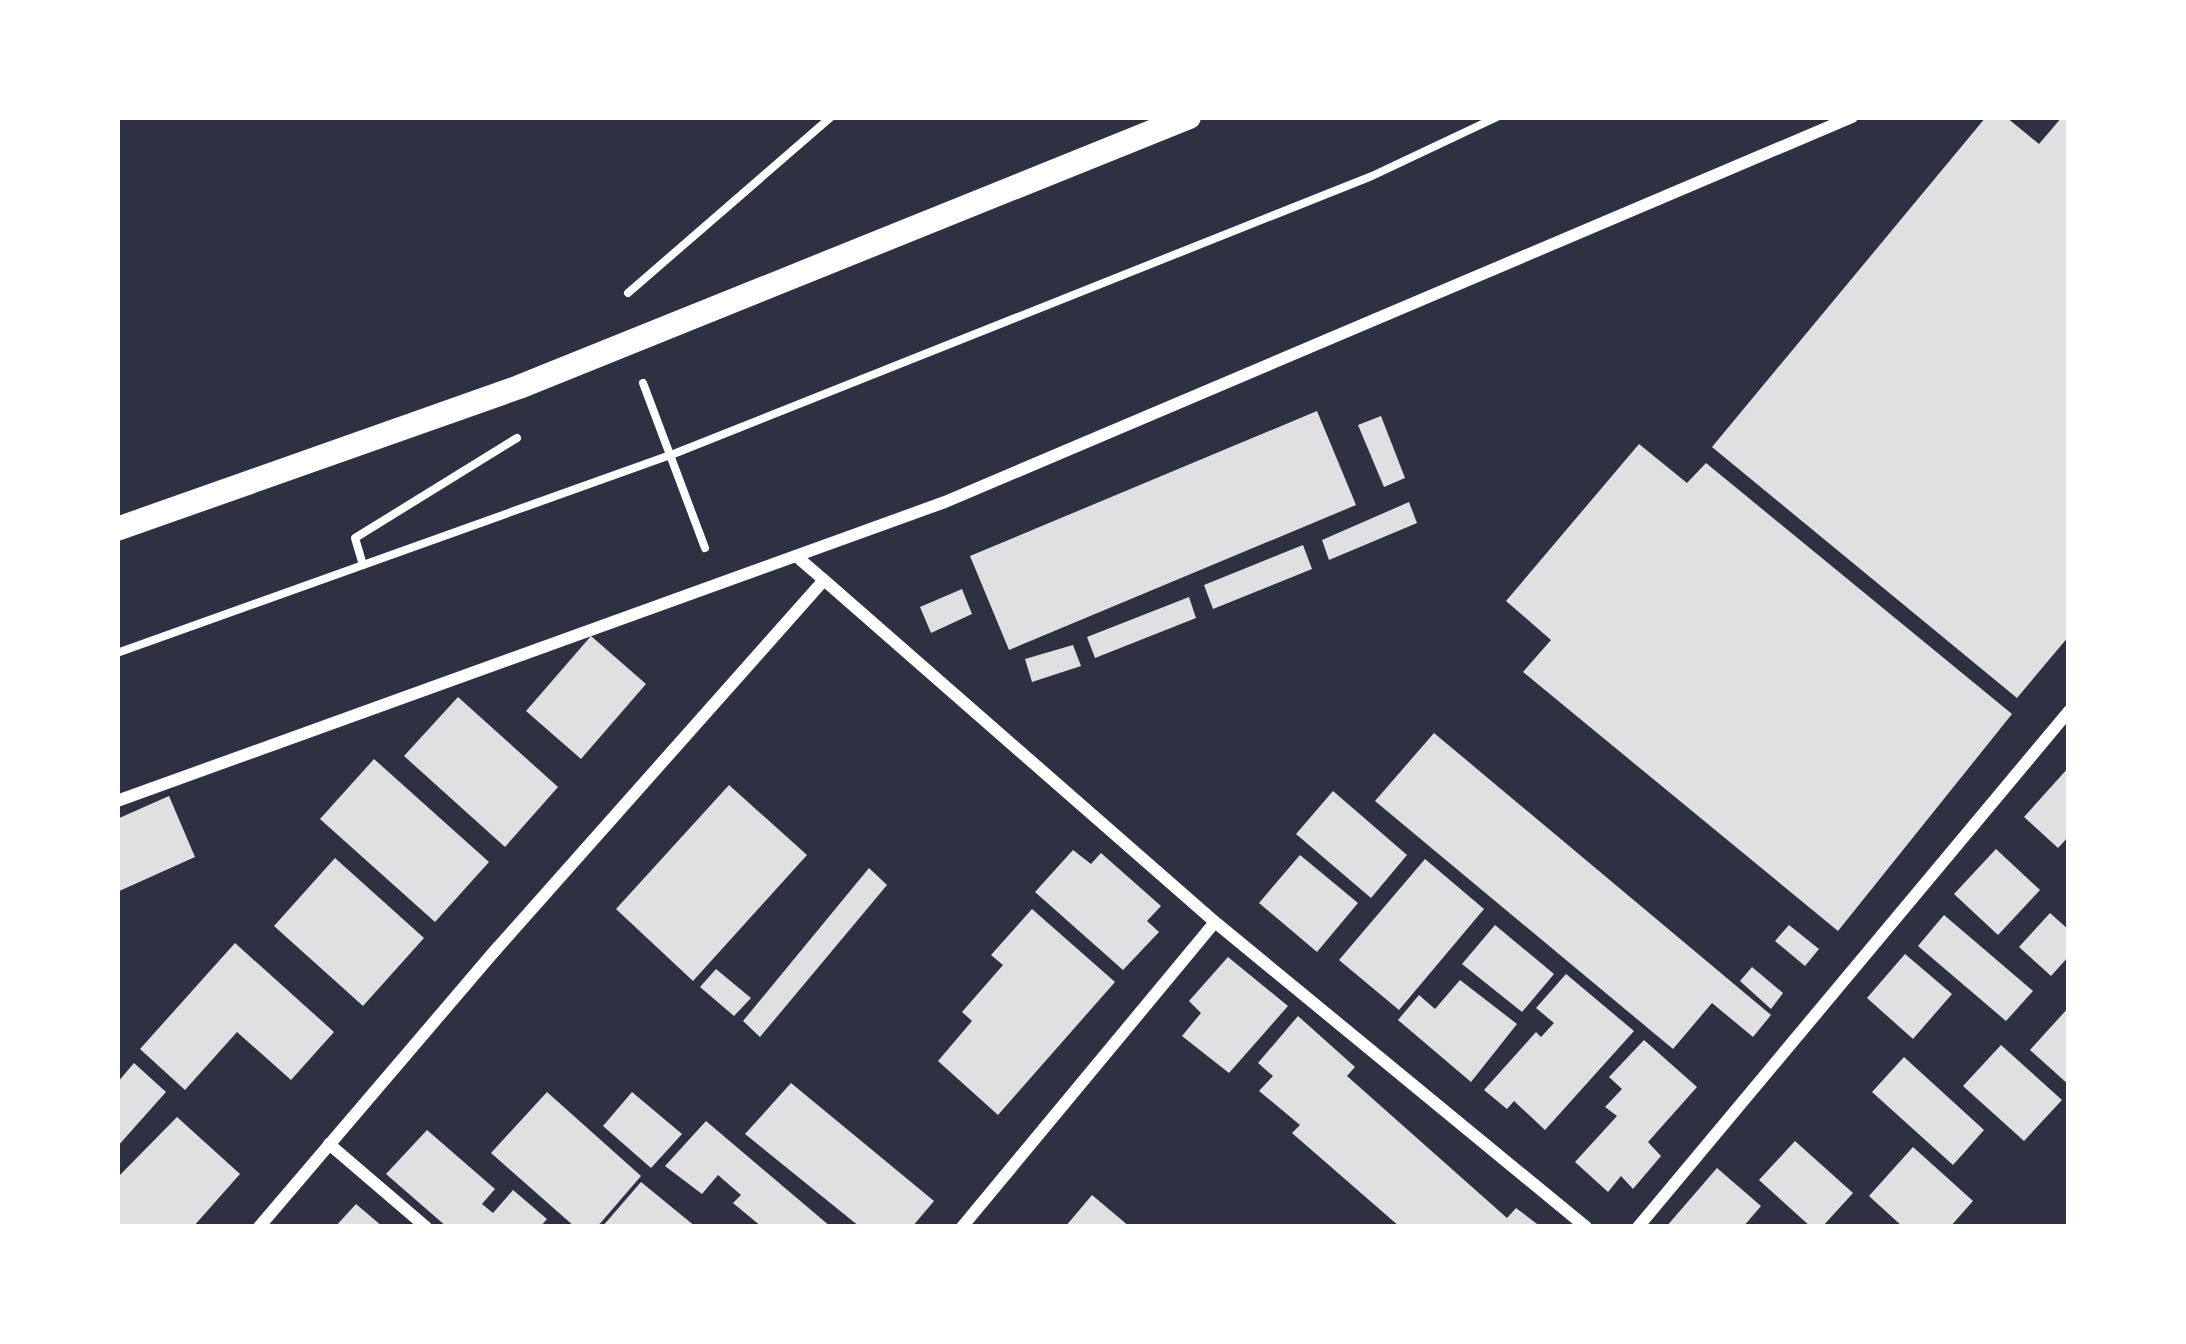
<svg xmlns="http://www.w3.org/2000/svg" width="2186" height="1344" font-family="'Open Sans',sans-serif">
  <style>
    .building { fill: #e0e0e3 }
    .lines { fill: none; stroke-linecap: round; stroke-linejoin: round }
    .path { stroke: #fff; stroke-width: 8 }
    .minor { stroke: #fff; stroke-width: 12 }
    .secondary { stroke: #fff; stroke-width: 24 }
  </style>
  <rect width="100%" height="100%" fill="#2d3142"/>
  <g class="building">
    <polygon points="1986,117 2006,117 2039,144 2062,117 2069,117 2069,636 2017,698 1712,447"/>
    <polygon points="1317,411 1356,505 1009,650 970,556"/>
    <polygon points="1381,416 1405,478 1384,487 1358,425"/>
    <polygon points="1639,444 1687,483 1706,463 2012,714 1838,931 1523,672 1551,640 1506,601"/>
    <polygon points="1409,502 1417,523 1329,560 1322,540"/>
    <polygon points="1303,545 1312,569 1213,609 1204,585"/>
    <polygon points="962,589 972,614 931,633 920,607"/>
    <polygon points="1189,597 1196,618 1095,658 1087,637"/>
    <polygon points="591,636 646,684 581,759 526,711"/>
    <polygon points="1073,645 1081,666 1032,682 1025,659"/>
    <polygon points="458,697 558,787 505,847 404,756"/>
    <polygon points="1434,733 1771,1015 1753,1037 1712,1003 1673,1049 1375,801"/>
    <polygon points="374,759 489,862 435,922 320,819"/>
    <polygon points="2069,767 2069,836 2058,848 2024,817"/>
    <polygon points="729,785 807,855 693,981 616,909"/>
    <polygon points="1333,791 1407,855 1371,898 1296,834"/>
    <polygon points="169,796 195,857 117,892 117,819"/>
    <polygon points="1996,849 2040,890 1998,935 1954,894"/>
    <polygon points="1073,850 1091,864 1101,853 1161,906 1147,921 1159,932 1123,970 1035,892"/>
    <polygon points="1300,855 1358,903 1317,952 1259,903"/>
    <polygon points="335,858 424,938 363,1006 274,926"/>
    <polygon points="1425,859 1484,909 1399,1010 1339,960"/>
    <polygon points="869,868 887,885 760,1037 743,1021"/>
    <polygon points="1032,909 1115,982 998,1115 938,1061 972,1021 962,1012 1003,965 991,955"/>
    <polygon points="2050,913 2069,930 2069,956 2051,976 2019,947"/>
    <polygon points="1944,915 2033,991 2006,1021 1918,946"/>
    <polygon points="1495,925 1554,974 1522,1012 1462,964"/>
    <polygon points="1789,925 1819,949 1805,966 1775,941"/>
    <polygon points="235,943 334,1032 291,1080 237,1032 185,1090 140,1049"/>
    <polygon points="1905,954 1952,994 1913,1039 1867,998"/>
    <polygon points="1228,957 1288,1006 1229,1073 1182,1036 1201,1013 1189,1001"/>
    <polygon points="1752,967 1783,993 1771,1009 1740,981"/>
    <polygon points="716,969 751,998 734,1016 700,987"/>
    <polygon points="1566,974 1634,1031 1545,1130 1514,1101 1507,1109 1484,1090 1536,1032 1541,1037 1554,1023 1536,1008"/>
    <polygon points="1460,980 1517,1024 1471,1082 1398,1020 1419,995 1435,1009"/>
    <polygon points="2069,1007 2069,1085 2030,1050"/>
    <polygon points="1298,1016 1355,1067 1347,1076 1507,1218 1516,1208 1541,1227 1400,1227 1292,1133 1300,1125 1259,1091 1273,1076 1258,1063"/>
    <polygon points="1644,1040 1697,1087 1648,1142 1661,1156 1633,1189 1621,1176 1608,1192 1575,1162 1617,1116 1605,1107 1622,1089 1609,1077"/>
    <polygon points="2001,1045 2062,1100 2024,1141 1963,1086"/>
    <polygon points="1904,1057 1984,1130 1953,1165 1872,1092"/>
    <polygon points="134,1063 166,1092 117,1147 117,1083"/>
    <polygon points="791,1083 934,1201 912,1227 860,1227 745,1134"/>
    <polygon points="547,1092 641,1176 597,1227 575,1227 491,1153"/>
    <polygon points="632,1092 682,1134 651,1168 603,1126"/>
    <polygon points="177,1117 240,1174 193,1227 117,1227 117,1178"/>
    <polygon points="706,1121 831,1227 762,1227 733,1203 741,1195 718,1175 702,1194 665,1166"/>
    <polygon points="427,1130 495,1189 482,1204 493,1213 513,1190 547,1219 540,1227 447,1227 386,1174"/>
    <polygon points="1795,1141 1853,1193 1822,1227 1811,1227 1759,1180"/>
    <polygon points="1913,1147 1973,1201 1950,1227 1903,1227 1869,1196"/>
    <polygon points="1717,1168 1761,1206 1743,1227 1666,1227"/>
    <polygon points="641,1182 696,1227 602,1227"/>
    <polygon points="1092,1195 1130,1227 1065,1227"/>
    <polygon points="356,1204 383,1227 335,1227"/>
  </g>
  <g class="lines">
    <g class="path">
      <polyline points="628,293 831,117"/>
      <polyline points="643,383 705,548"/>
      <polyline points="363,565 355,538 517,438"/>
      <polyline points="117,653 676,453 1372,176 1497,117"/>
    </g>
    <g class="minor">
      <polyline points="796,556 824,580"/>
      <polyline points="117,801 945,502 1852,117"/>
      <polyline points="329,1144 426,1227"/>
      <polyline points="259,1227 492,954 824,580 1215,922 1586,1227"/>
      <polyline points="962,1227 1215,922"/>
      <polyline points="1638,1227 2069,711"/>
    </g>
    <polyline class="secondary" points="117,529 519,387 1189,117"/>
  </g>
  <rect width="2186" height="1344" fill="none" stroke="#ffffff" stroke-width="240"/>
</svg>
